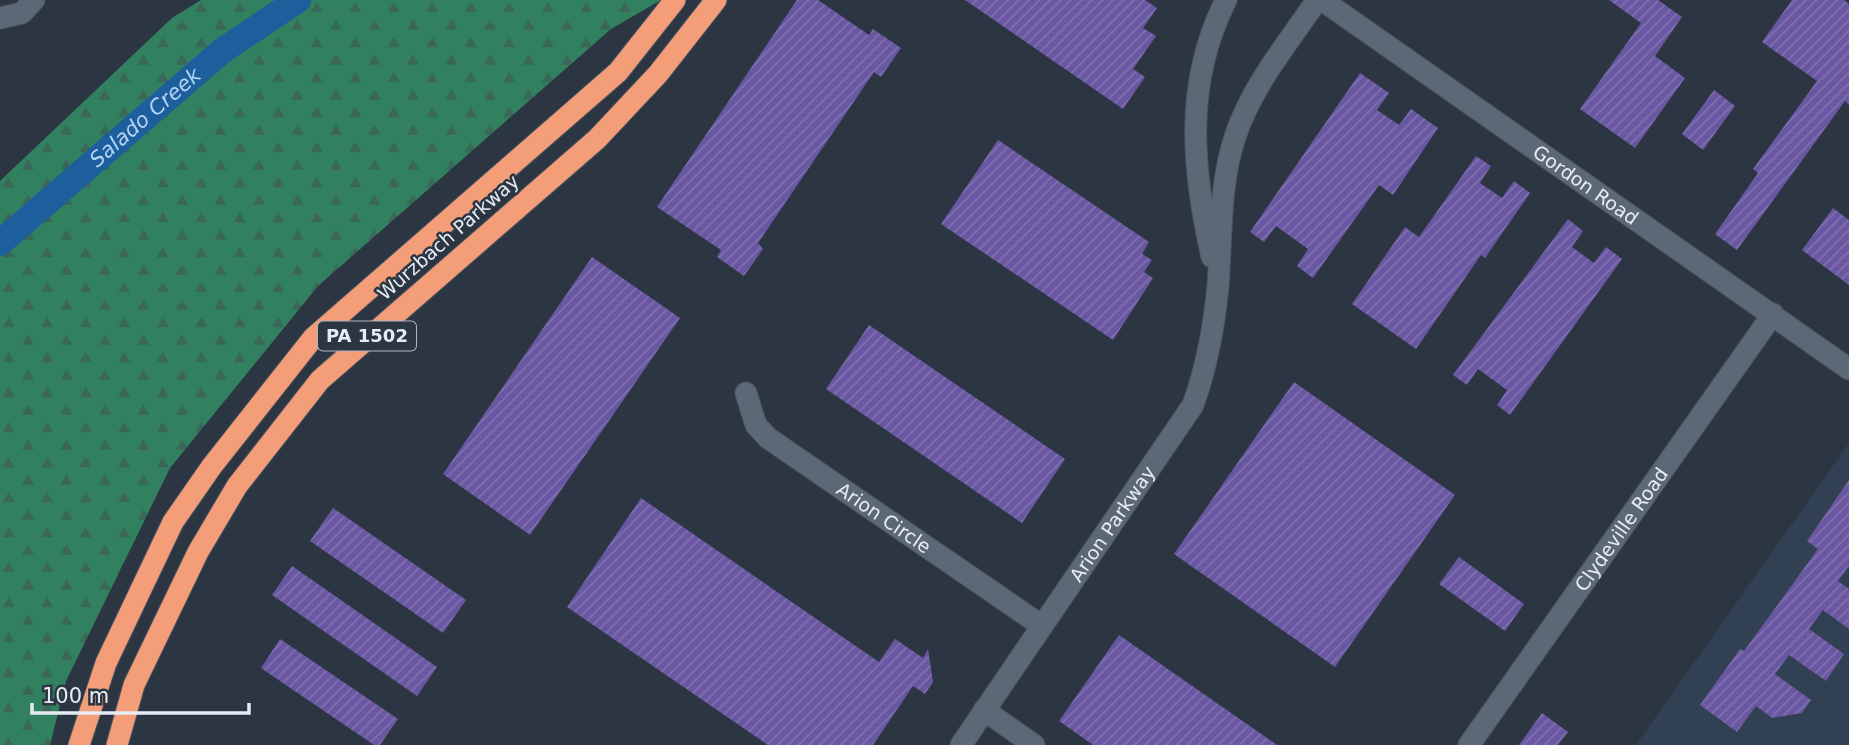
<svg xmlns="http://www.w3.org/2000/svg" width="1849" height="745" font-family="'DejaVu Sans',sans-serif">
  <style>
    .built { fill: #314052 }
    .forest { fill: url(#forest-firs) }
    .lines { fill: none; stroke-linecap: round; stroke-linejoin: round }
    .river { stroke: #1d5f9c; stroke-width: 26 }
    .building { fill: url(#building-hatch) }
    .minor-casing { stroke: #4b545e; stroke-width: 23 }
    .highway-casing { stroke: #4b545e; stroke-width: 23 }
    .minor { stroke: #5d6876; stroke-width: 21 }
    .highway { stroke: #f39d79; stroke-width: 21 }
    .labels { text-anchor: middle; stroke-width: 5; stroke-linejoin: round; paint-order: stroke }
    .shield { fill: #2c3643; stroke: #aeb5bf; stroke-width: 2 }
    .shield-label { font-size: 18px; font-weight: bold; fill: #e6ecf4 }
    .street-label { font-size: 19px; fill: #e6ecf4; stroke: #2c3643 }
    .water-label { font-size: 21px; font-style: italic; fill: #b4d4f6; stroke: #2c3643 }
  </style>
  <defs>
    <pattern id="forest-firs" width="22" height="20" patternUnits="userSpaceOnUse" patternTransform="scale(1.75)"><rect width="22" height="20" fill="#318161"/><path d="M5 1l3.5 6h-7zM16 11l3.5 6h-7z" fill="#3a6756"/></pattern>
    <pattern id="building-hatch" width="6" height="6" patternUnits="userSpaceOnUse" patternTransform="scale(1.75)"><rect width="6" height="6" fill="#6a57a2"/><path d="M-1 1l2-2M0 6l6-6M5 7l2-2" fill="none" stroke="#7f6fb0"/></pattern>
  </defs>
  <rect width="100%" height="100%" fill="#2c3643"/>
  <polygon class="built" points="1849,443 1849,745 1636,745"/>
  <polygon class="forest" points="201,0 661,0 611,29 318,286 170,468 66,681 50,745 0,745 0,181 172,18"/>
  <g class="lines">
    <path class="river" id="s1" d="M0,243L222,51L298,0"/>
  </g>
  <g class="building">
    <polygon points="797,0 818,0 869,35 873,29 901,48 881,77 874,72 758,243 763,249 744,276 717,257 721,250 657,207"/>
    <polygon points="965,0 1145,0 1157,8 1143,28 1156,36 1133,69 1145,77 1123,109"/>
    <polygon points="1609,0 1658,0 1682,17 1655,56 1685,78 1635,148 1580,109 1641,23"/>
    <polygon points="1792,0 1844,0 1849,4 1849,105 1845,101 1737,250 1715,234 1758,173 1753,169 1817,81 1762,42"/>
    <polygon points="1360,73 1389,93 1377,110 1399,125 1411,109 1438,128 1393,195 1379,185 1313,278 1297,266 1308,249 1276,226 1264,242 1250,232"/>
    <polygon points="1714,90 1735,106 1703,150 1682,134"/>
    <polygon points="998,140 1149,242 1142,254 1152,260 1144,272 1153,278 1113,340 941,224"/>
    <polygon points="1476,156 1491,166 1480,183 1502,198 1514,181 1530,193 1485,258 1481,255 1416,349 1352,304 1405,227 1419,237"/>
    <polygon points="1833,208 1849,220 1849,285 1802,250"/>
    <polygon points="1568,219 1583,231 1572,247 1594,263 1606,247 1622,259 1510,415 1497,405 1507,390 1478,369 1467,385 1453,375"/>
    <polygon points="592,257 680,318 530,535 443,474"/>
    <polygon points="869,325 1065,459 1022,523 826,389"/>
    <polygon points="1294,382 1455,495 1335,667 1174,554"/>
    <polygon points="1849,480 1849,566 1838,581 1849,589 1849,629 1823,610 1809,629 1844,654 1826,681 1789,655 1775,674 1811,700 1802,713 1772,718 1756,706 1737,732 1700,705 1740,649 1744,651 1818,549 1807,541"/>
    <polygon points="641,498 879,662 895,639 923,658 928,649 933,682 925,694 913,686 873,745 768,745 567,607"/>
    <polygon points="333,508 466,600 443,633 310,541"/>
    <polygon points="1459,557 1524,604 1505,631 1439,584"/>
    <polygon points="292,566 437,667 417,696 272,595"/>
    <polygon points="1119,635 1277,745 1093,745 1059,721"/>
    <polygon points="280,639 398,719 380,745 374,745 261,668"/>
    <polygon points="1542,713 1568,732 1558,745 1519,745"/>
  </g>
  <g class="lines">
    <defs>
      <g id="minor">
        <path id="s2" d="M1322,0L1849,369"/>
        <polyline points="0,18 22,13 34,0"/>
        <path d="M1212,257C1192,169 1184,83 1226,0"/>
        <path id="s3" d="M746,393L756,425L768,438L1042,626"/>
        <polyline points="984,710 1034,745"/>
        <path id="s4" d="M961,745L1193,405C1207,366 1214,328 1218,286C1222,235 1219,186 1235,137C1251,87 1288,43 1317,0"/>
        <path id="s5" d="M1469,745L1773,314"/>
      </g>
      <g id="highway">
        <polyline points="79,745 106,663 173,522 212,466 313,338 618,72 675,0"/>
        <polyline points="117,745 134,685 198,552 237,486 320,380 597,139 658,74 716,0"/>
      </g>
    </defs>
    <use href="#minor" class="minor-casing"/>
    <use href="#highway" class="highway-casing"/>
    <use href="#minor" class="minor"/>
    <use href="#highway" class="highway"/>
  </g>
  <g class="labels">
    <rect class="shield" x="318" y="321.5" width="98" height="29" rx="5"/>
    <g class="shield-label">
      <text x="367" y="342">PA 1502</text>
    </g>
    <g class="street-label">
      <text dy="7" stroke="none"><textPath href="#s2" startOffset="322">Gordon Road</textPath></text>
      <text transform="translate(448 237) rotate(-41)" y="7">Wurzbach Parkway</text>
      <text dy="7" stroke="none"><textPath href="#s3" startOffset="192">Arion Circle</textPath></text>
      <text dy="7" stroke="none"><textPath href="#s4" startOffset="268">Arion Parkway</textPath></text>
      <text dy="7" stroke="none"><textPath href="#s5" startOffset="264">Clydeville Road</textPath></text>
    </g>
    <g class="water-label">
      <text dy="7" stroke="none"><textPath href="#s1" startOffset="192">Salado Creek</textPath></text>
    </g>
  </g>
  <path d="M32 703v10h217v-10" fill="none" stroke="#e6ecf4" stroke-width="3.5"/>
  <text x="42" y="703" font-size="21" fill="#e6ecf4" stroke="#2c3643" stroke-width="5" paint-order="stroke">100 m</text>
</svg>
